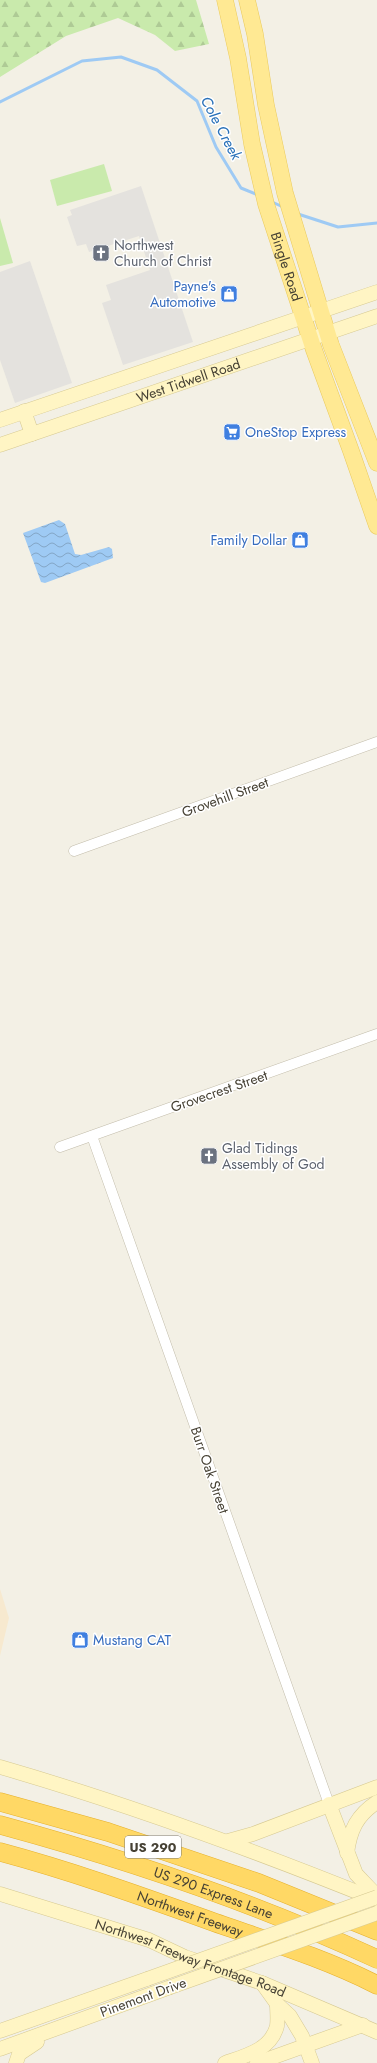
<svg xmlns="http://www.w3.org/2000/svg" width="377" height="2063" font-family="Jost,sans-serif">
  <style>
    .commercial { fill: #f7e9cf }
    .forest { fill: url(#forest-firs) }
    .garden { fill: #c9eaac }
    .parking { fill: #e4e2de }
    .water { fill: url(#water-waves) }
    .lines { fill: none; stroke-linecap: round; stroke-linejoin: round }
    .stream { stroke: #9ecaf4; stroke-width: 3 }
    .street-casing { stroke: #c2bcaa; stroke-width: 11 }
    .secondary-casing { stroke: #d6c992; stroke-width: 15 }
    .primary-casing { stroke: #eaca5d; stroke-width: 17 }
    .highway-casing { stroke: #e5b02d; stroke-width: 19 }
    .street { stroke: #fff; stroke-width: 10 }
    .secondary { stroke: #fff5c4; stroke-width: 14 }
    .primary { stroke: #ffe993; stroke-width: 16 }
    .highway { stroke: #ffd865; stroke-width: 18 }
    .secondary-bridge-casing { stroke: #d6c992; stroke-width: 15; stroke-linecap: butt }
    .secondary-bridge { stroke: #fff5c4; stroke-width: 14 }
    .labels { text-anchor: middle; stroke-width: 3; stroke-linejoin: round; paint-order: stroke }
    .shield { fill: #fff; stroke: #7e7a71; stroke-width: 1 }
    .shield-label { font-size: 13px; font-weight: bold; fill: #464134 }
    .worship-label { font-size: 14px; fill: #5b616d; stroke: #fff; text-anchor: start }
    .street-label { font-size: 14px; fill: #464134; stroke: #fff }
    .shop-label { font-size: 14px; fill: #366cbe; stroke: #fff; text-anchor: end }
    .water-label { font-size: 15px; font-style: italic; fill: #2870b8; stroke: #fff }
  </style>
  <defs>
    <pattern id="forest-firs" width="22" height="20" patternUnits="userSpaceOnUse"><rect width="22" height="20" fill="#c9eaac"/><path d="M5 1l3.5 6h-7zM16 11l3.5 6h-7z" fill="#aeca95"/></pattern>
    <pattern id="water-waves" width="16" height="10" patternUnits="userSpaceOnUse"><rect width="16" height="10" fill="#9ecaf4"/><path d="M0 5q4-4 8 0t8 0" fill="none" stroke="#83a6c6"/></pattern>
  </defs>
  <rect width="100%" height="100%" fill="#f3f0e5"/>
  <polygon class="commercial" points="0,1589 9,1618 0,1656"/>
  <polygon class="forest" points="0,0 196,0 209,44 175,51 155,35 118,18 66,36 0,77"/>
  <g class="garden">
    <polygon points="104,164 112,191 57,206 50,180"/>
    <polygon points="0,218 13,263 0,266"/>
  </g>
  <g class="parking">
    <polygon points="141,186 193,342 123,365 102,303 111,300 106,285 150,270 139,236 89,252 86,244 77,246 67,217 72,215 70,210"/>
    <polygon points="30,261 72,383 15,403 0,360 0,272"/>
  </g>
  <polygon class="water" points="59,520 65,524 75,554 81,555 109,547 112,549 113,558 45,583 41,582 23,533"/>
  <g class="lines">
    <g class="stream">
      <polyline points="0,102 82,61 121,57 157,70 197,101 216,147 241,188 258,195"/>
      <polyline points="270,201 283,207"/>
      <polyline points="298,214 338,227 377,223"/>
    </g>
    <defs>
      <g id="street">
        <polyline points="74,851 377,742"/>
        <polyline points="92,1136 329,1804"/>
        <polyline points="60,1147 377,1034"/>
      </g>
      <g id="secondary">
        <polyline points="24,411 32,434"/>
        <polyline points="0,420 377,292"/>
        <path id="s1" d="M0,445L377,316"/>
        <path d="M0,1767C128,1804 253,1850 377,1900"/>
        <polyline points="329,1804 356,1874 377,1896"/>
        <polyline points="228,1841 253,1834 377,1787"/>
        <path d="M347,1853C350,1830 357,1815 377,1802"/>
        <path id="s2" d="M0,1894L149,1940L185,1957L262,1983L377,2032"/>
        <polyline points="262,1983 277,2004 290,2016 302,2036 312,2063"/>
        <polyline points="0,2031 147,1979"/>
        <polyline points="0,2049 168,1988"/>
        <polyline points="16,2063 19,2054 37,2042"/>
        <path d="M225,2063C245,2056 271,2050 277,2026C278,2019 277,2011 277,2004"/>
        <polyline points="257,2063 363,2025"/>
      </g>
      <g id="primary">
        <path id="s3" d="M225,0L238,58L252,144L266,204L314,350L351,451L377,526"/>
        <polyline points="247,0 255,34 266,105 285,193 331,345 377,463"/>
      </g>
      <g id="highway">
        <polyline points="0,1802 108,1832 259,1883 377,1931"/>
        <path id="s4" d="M0,1825C129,1860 256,1903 377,1959"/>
        <path id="s5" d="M0,1852C75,1872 149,1899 222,1925C274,1943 328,1960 377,1985"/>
      </g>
    </defs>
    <use href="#street" class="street-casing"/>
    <use href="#secondary" class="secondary-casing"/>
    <use href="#primary" class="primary-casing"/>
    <use href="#highway" class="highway-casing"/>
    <use href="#street" class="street"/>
    <use href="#secondary" class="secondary"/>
    <use href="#primary" class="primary"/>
    <use href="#highway" class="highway"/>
    <defs>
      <g id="secondary-bridge">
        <polyline points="147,1979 377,1897"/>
        <polyline points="168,1988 377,1913"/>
      </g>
    </defs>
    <use href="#secondary-bridge" class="secondary-bridge-casing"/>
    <use href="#secondary-bridge" class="secondary-bridge"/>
  </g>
  <defs>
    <symbol id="church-square" viewBox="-11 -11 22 22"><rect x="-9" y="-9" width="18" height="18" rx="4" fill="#6b7280" stroke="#fff"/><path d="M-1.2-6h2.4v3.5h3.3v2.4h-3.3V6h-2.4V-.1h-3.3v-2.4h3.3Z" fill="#fff"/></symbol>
    <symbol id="shop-square" viewBox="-11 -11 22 22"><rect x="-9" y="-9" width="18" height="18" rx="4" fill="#3f7fe0" stroke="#fff"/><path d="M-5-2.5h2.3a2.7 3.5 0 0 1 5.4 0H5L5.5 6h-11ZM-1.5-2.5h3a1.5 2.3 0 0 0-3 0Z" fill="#fff"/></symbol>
    <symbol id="supermarket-square" viewBox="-11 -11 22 22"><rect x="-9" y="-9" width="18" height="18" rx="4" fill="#3f7fe0" stroke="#fff"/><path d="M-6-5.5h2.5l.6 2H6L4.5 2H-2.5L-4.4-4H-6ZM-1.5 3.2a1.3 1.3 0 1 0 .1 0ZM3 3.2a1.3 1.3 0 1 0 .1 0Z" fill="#fff"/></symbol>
  </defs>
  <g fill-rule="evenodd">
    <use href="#church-square" x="91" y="243" width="20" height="20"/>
    <use href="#shop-square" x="219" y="284" width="20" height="20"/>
    <use href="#supermarket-square" x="222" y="422" width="20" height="20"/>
    <use href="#shop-square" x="290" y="530" width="20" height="20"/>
    <use href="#church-square" x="199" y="1146" width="20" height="20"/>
    <use href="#shop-square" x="70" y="1630" width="20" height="20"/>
  </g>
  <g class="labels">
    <rect class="shield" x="125" y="1836" width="56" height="22" rx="3"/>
    <g class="shield-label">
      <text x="153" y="1852">US 290</text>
    </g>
    <g class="worship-label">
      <text x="114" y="250">Northwest<tspan x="114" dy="16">Church of Christ</tspan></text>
      <text x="222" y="1153">Glad Tidings<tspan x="222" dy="16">Assembly of God</tspan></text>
    </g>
    <g class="street-label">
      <text dy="5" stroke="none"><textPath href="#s3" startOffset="274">Bingle Road</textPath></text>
      <text dy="5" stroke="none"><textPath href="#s1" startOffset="199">West Tidwell Road</textPath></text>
      <text transform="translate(225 797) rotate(-20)" y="5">Grovehill Street</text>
      <text transform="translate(219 1091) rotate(-19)" y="5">Grovecrest Street</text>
      <text transform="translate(210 1470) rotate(71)" y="5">Burr Oak Street</text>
      <text dy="5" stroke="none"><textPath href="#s4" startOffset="224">US 290 Express Lane</textPath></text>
      <text dy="5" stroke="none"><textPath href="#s5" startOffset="200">Northwest Freeway</textPath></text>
      <text dy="5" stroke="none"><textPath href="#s2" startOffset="201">Northwest Freeway Frontage Road</textPath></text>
      <text transform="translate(143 1997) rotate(-20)" y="5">Pinemont Drive</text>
    </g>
    <g class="shop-label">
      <text x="216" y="291">Payne's<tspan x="216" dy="16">Automotive</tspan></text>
      <text x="245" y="437" text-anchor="start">OneStop Express</text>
      <text x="287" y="545">Family Dollar</text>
      <text x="93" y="1645" text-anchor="start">Mustang CAT</text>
    </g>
    <g class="water-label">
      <text transform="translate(221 128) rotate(62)" y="5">Cole Creek</text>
    </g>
  </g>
</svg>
